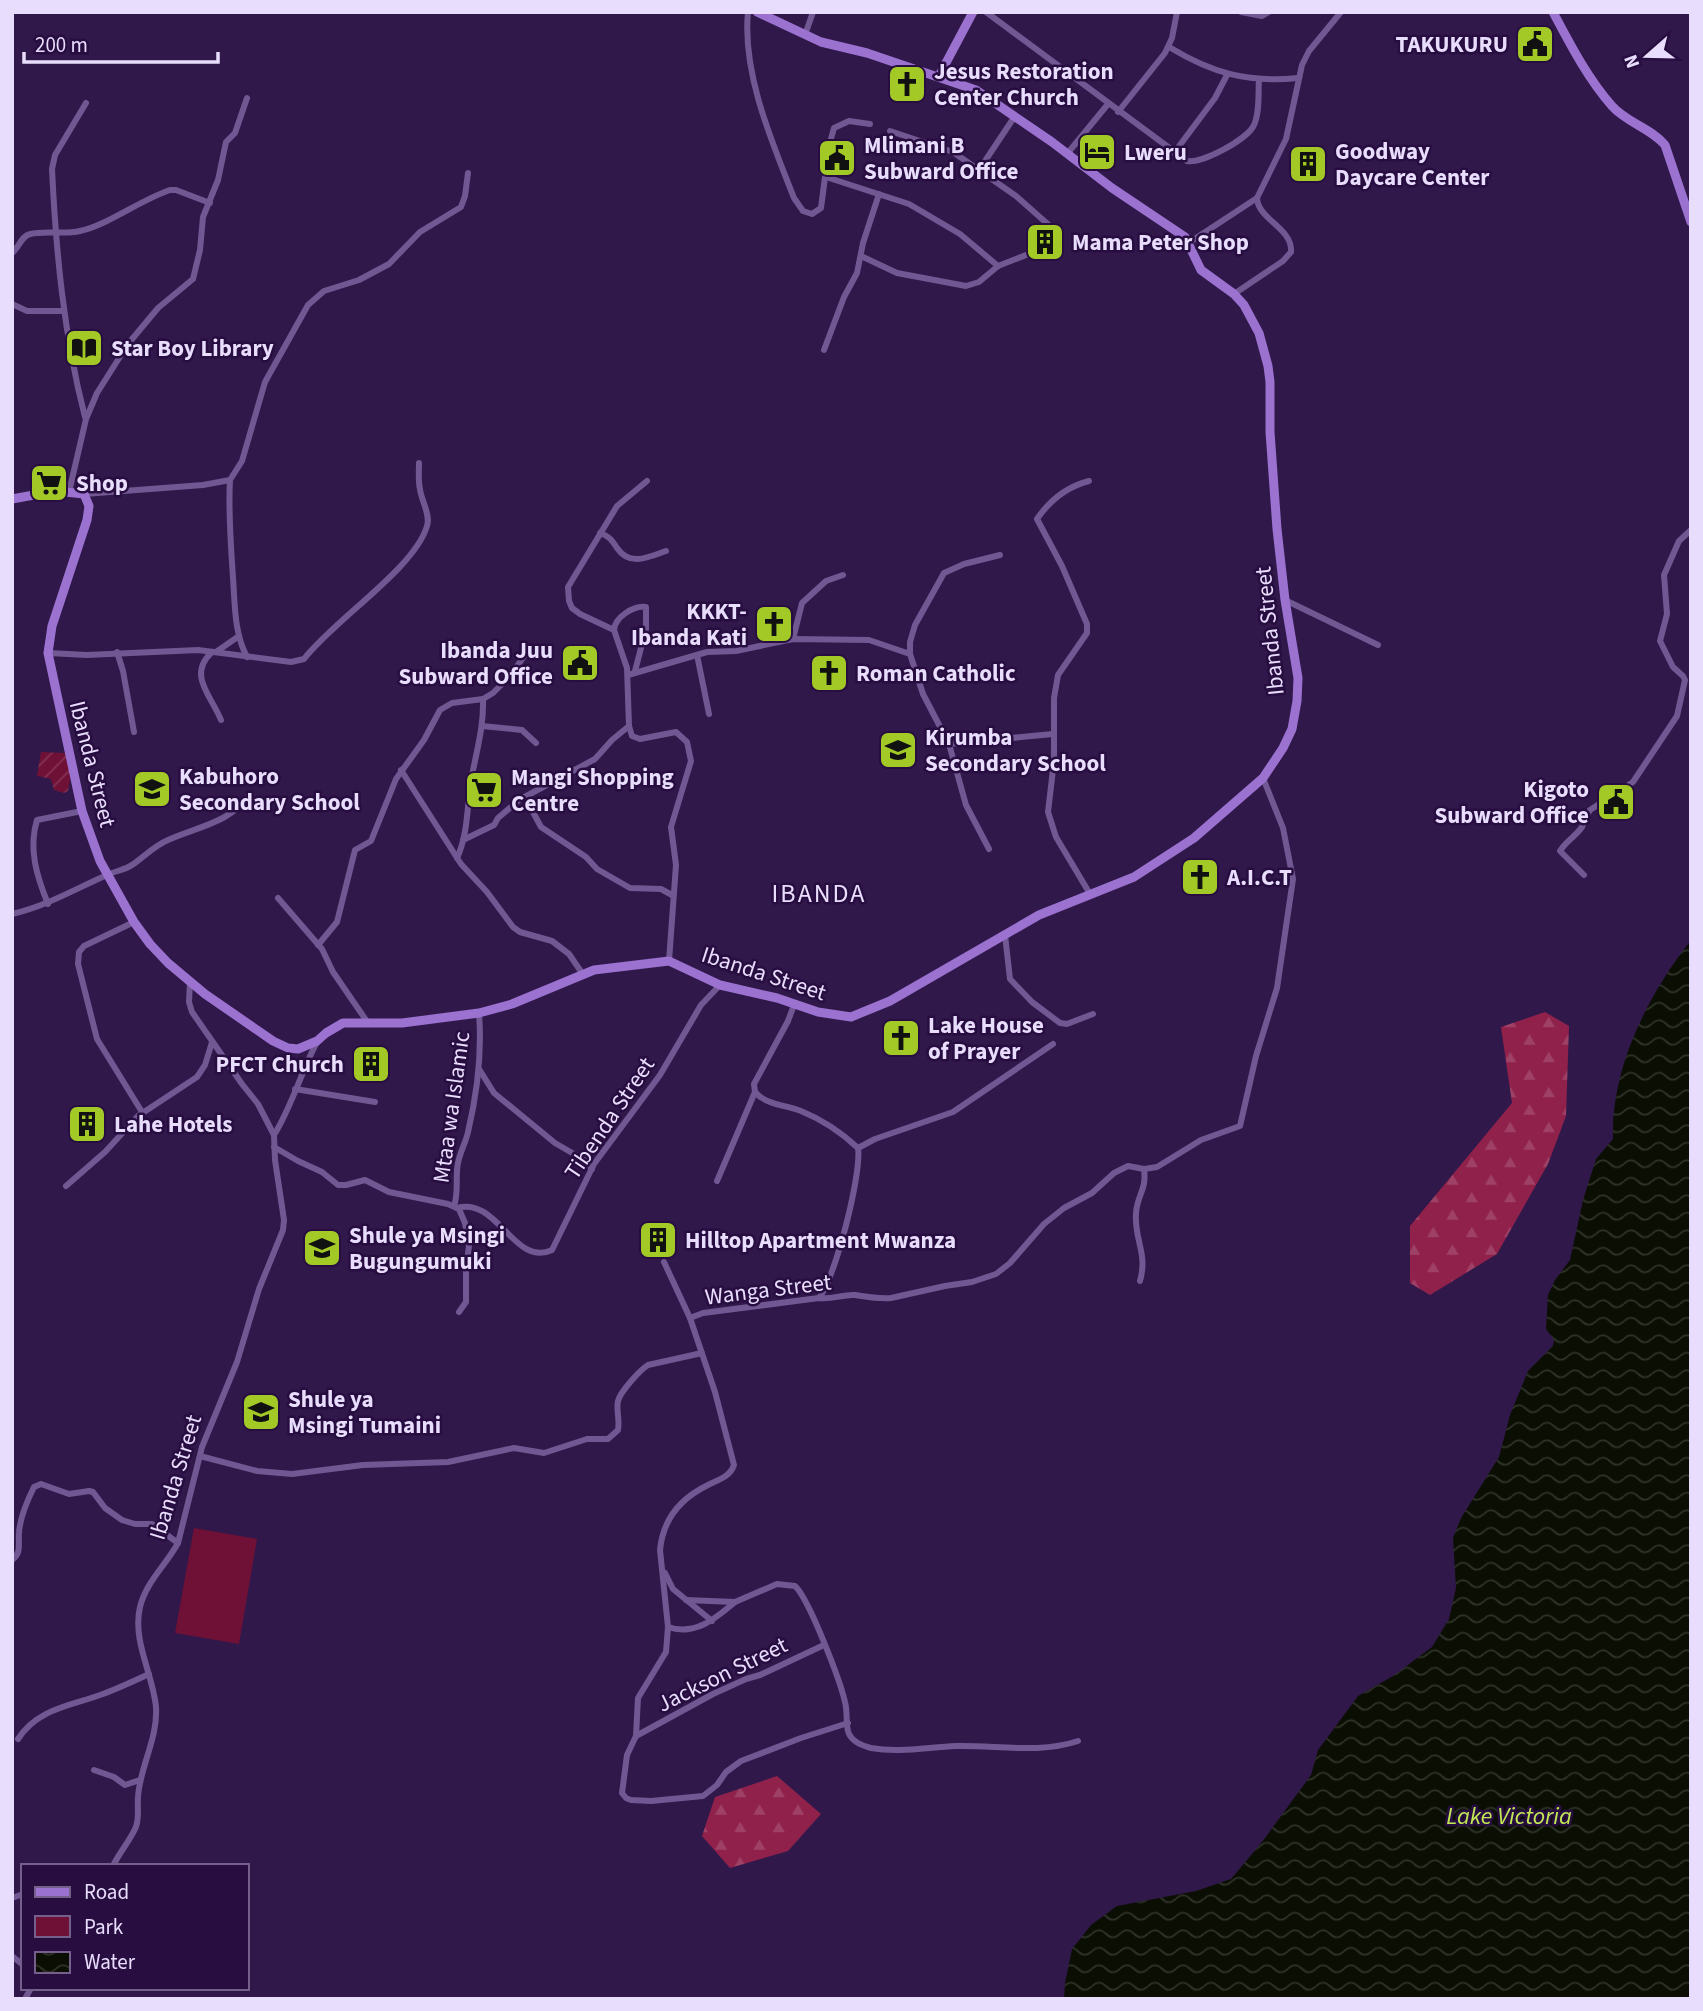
<svg xmlns="http://www.w3.org/2000/svg" width="1703" height="2011" font-family="'Source Sans 3',sans-serif">
  <style>
    .forest { fill: url(#forest-firs) }
    .park { fill: #6f1036 }
    .garden { fill: url(#garden-furrows) }
    .water { fill: url(#water-waves) }
    .lines { fill: none; stroke-linecap: round; stroke-linejoin: round }
    .street { stroke: #715892; stroke-width: 6 }
    .secondary { stroke: #9b72d0; stroke-width: 9 }
    .labels { text-anchor: middle; stroke-width: 5; stroke-linejoin: round; paint-order: stroke }
    .poi-label { font-size: 23px; font-weight: bold; fill: #e9ddfd; stroke: #270d40; text-anchor: start }
    .street-label { font-size: 23px; fill: #e9ddfd; stroke: #270d40 }
    .water-label { font-size: 24px; font-style: italic; fill: #c2e954; stroke: #270d40 }
    .quarter-label { font-size: 26px; letter-spacing: 2px; fill: #e9ddfd; stroke: #270d40 }
  </style>
  <defs>
    <pattern id="forest-firs" width="22" height="20" patternUnits="userSpaceOnUse" patternTransform="scale(1.75)"><rect width="22" height="20" fill="#8f214b"/><path d="M5 1l3.5 6h-7zM16 11l3.5 6h-7z" fill="#9f4166"/></pattern>
    <pattern id="garden-furrows" width="10" height="10" patternUnits="userSpaceOnUse" patternTransform="scale(1.75)"><rect width="10" height="10" fill="#6f1036"/><path d="M-1 1l2-2M0 10L10 0M9 11l2-2" fill="none" stroke="#843254"/></pattern>
    <pattern id="water-waves" width="16" height="10" patternUnits="userSpaceOnUse" patternTransform="scale(1.75)"><rect width="16" height="10" fill="#0b0f03"/><path d="M0 5q4-4 8 0t8 0" fill="none" stroke="#2f3229"/></pattern>
  </defs>
  <rect width="100%" height="100%" fill="#30184b"/>
  <g class="forest">
    <polygon points="1545,1012 1569,1026 1566,1116 1548,1164 1497,1254 1430,1295 1410,1283 1410,1226 1512,1103 1501,1027"/>
    <polygon points="777,1776 821,1814 788,1851 730,1868 702,1836 715,1797"/>
  </g>
  <polygon class="park" points="194,1528 257,1539 239,1644 175,1633"/>
  <polygon class="garden" points="41,752 65,753 71,774 68,791 64,793 54,790 51,779 37,776"/>
  <path class="water" d="M1691,940V1999H1064L1065,1983L1072,1949L1091,1925L1117,1906L1196,1891L1231,1879L1262,1842L1311,1775L1318,1750L1358,1696L1393,1676L1432,1647L1449,1619L1456,1588L1453,1538L1461,1518L1499,1457L1510,1415L1528,1371L1553,1346L1554,1340L1546,1329L1548,1295L1555,1280L1570,1260L1583,1200L1596,1159L1613,1139C1611,1067 1648,995 1691,940Z"/>
  <g class="lines">
    <g class="street">
      <path d="M748,12C742,73 772,142 794,198L803,211L812,214L821,208L829,146L834,128L849,121L870,124"/>
      <path d="M986,12L1187,161C1202,164 1248,139 1254,125C1260,112 1258,93 1259,79"/>
      <polyline points="1241,12 1262,16 1269,12"/>
      <polyline points="805,35 813,12"/>
      <path d="M1169,47C1212,73 1247,83 1298,78"/>
      <polyline points="1118,112 1165,53 1172,38 1177,12"/>
      <polyline points="1174,153 1215,98 1227,75"/>
      <polyline points="1067,154 1108,104"/>
      <polyline points="979,170 1015,116"/>
      <polyline points="826,177 909,204 960,234 998,266"/>
      <polyline points="1190,242 1257,198 1286,139 1302,65 1309,51 1341,12"/>
      <path d="M12,253C19,248 21,236 30,234C46,230 63,235 80,231C108,225 140,200 170,190H176L210,203"/>
      <polyline points="861,256 897,273 966,286 979,282 998,266 1059,242 1059,234 1016,196 953,152 890,131"/>
      <path d="M1234,294L1283,261L1291,252C1293,228 1258,220 1257,198"/>
      <polyline points="12,304 27,311 64,311"/>
      <polyline points="824,350 844,297 857,273 863,243 879,194"/>
      <path d="M85,417C64,336 56,253 52,169L55,155L86,103"/>
      <path d="M230,480C228,513 231,545 233,578C235,604 234,633 247,657"/>
      <polyline points="647,481 617,506 568,587 569,601 572,608 580,614 614,630 627,668 629,726 632,736 640,739 676,732 687,742 691,761 671,827 676,865 669,961"/>
      <path d="M1089,481C1066,487 1050,500 1037,519L1062,566L1087,624V633L1058,675L1054,698V761L1048,812L1056,837L1090,894"/>
      <polyline points="69,492 86,419 97,393 128,344 158,308 193,279 200,250 203,217 218,180 226,142 235,133 247,98"/>
      <polyline points="84,494 203,485 230,480 242,461 265,382 308,305 324,291 359,280 389,264 420,232 461,207 465,196 468,173"/>
      <path d="M600,533C609,536 612,540 617,548C630,567 649,557 666,551"/>
      <polyline points="1285,600 1378,645"/>
      <path d="M614,630C615,617 634,605 646,607V629L635,671"/>
      <polyline points="793,639 802,603 826,581 843,575"/>
      <polyline points="117,652 123,671 134,732"/>
      <path d="M212,652C187,675 211,695 221,720"/>
      <polyline points="216,652 239,636"/>
      <path d="M48,653L87,655L198,650L291,662L304,659C334,620 415,568 427,526C431,515 421,500 420,489C418,481 419,471 419,463"/>
      <polyline points="697,655 709,714"/>
      <polyline points="628,675 707,652 736,651 793,639 869,640 910,654"/>
      <polyline points="482,726 522,730 536,743"/>
      <polyline points="949,744 1053,734"/>
      <polyline points="401,770 461,864 487,892 513,927 520,932 552,941 569,954 582,973"/>
      <polyline points="525,797 541,827 586,857 597,869 630,888 661,889 672,895"/>
      <polyline points="463,840 494,825 498,818 519,800 595,759 612,740 629,726"/>
      <polyline points="989,849 966,805 949,744 923,694 910,654 910,642 915,625 944,573 964,564 1000,555"/>
      <path d="M457,858C468,835 467,806 471,781C476,753 484,727 483,699"/>
      <path d="M1584,875L1560,851C1566,841 1576,836 1582,827C1585,820 1585,816 1590,810L1633,782L1677,716L1685,680L1683,676L1673,667L1660,641L1667,614L1664,575L1679,541L1691,530"/>
      <polyline points="278,898 322,949 333,972 368,1023"/>
      <path d="M48,904C37,877 28,849 37,820L82,811"/>
      <path d="M12,914C47,906 75,889 107,875C115,871 125,870 132,865C145,856 154,846 168,840C194,828 232,822 248,796"/>
      <polyline points="134,922 84,946 79,952 78,964 97,1039 142,1112"/>
      <polyline points="1005,935 1010,979 1032,1002 1060,1023 1067,1024 1093,1014"/>
      <polyline points="318,945 337,922 355,850 371,841 396,779 424,740 440,710 452,703 483,699 493,693 510,676 530,648"/>
      <polyline points="479,1069 494,1093 555,1143 586,1161 592,1169"/>
      <polyline points="295,1089 375,1102"/>
      <path d="M755,1092C766,1105 786,1105 801,1111C823,1120 841,1132 858,1148C862,1173 835,1279 819,1298"/>
      <path d="M274,1135C292,1106 301,1072 317,1042"/>
      <polyline points="274,1147 298,1161 322,1172 338,1185 346,1185 365,1180 389,1192 448,1204 459,1209 465,1223 469,1246 466,1269 466,1302 459,1312"/>
      <polyline points="858,1148 875,1139 953,1112 1053,1044"/>
      <polyline points="717,1181 755,1092 754,1084 788,1021 794,1005"/>
      <polyline points="66,1186 105,1152 138,1116 197,1077 205,1065 212,1042"/>
      <path d="M454,1206C459,1192 455,1177 458,1163C460,1152 466,1142 468,1132C477,1094 482,1051 479,1013"/>
      <path d="M457,1208C498,1196 514,1268 552,1250L594,1164L660,1075L701,1005L720,985"/>
      <path d="M664,1262L690,1318L715,1392L734,1465C730,1477 718,1480 708,1485C681,1498 663,1519 660,1550L668,1627L666,1652L638,1698L636,1736L627,1755L622,1793L626,1798L631,1800L651,1801L703,1796L717,1785L726,1772L741,1761L801,1738L848,1723"/>
      <path d="M1140,1281C1148,1253 1134,1240 1136,1213C1137,1195 1147,1190 1144,1169"/>
      <path d="M690,1318L703,1313L819,1298C832,1300 843,1294 855,1295C868,1297 878,1299 891,1298L945,1286L972,1282L996,1274L1010,1263L1044,1224L1064,1208L1092,1193L1114,1173L1128,1166L1144,1169L1157,1167L1201,1140L1240,1126L1256,1056L1277,988L1293,879L1283,828L1263,778"/>
      <path d="M200,1456L257,1471L292,1474L363,1465L448,1462L514,1448L544,1453L587,1439H608L618,1430C620,1420 616,1411 618,1401C620,1392 640,1370 648,1365L702,1353"/>
      <path d="M12,1560C22,1553 18,1543 19,1533C20,1517 27,1501 34,1487L41,1484L69,1494L89,1491L93,1492L105,1508L122,1520L135,1524H152L178,1543"/>
      <polyline points="665,1573 673,1589 712,1621"/>
      <path d="M686,1600L735,1602L777,1584L795,1586C809,1599 840,1680 845,1702C848,1712 845,1725 849,1734C853,1742 863,1746 871,1748C899,1753 928,1747 956,1746C996,1745 1040,1754 1078,1741"/>
      <path d="M668,1627C695,1636 715,1619 735,1602"/>
      <polyline points="636,1736 713,1694 746,1679 760,1675 824,1645"/>
      <path d="M18,1739C38,1708 71,1706 103,1694C119,1688 134,1681 149,1674"/>
      <polyline points="94,1770 114,1777 125,1785 140,1780"/>
      <path d="M113,1866C119,1853 129,1842 135,1829C140,1820 137,1807 138,1797C140,1766 158,1739 156,1707C153,1674 132,1641 140,1607C146,1582 166,1565 178,1543L202,1447L237,1362L259,1289L283,1230L284,1220L275,1160L274,1135L258,1104L242,1084L192,1012L189,1002L190,982"/>
      <polyline points="12,1898 23,1894"/>
      <polyline points="12,1956 23,1965"/>
      <polyline points="25,1999 31,1988"/>
    </g>
    <g class="secondary">
      <path d="M1553,12C1570,44 1588,79 1612,106C1627,123 1651,128 1665,145L1691,222"/>
      <polyline points="939,76 973,12"/>
      <polyline points="12,499 56,491 84,494 89,506 87,520 52,626 48,653 82,811 100,861 134,922 150,944 168,963 205,994 273,1041 288,1048 298,1049 317,1041 326,1033 343,1023 402,1023 479,1013 512,1004 594,970 669,961 720,985 777,998 818,1012 851,1017 890,1001 1039,915 1134,877 1194,838 1263,778 1283,748 1292,729 1297,701 1298,678 1285,600 1277,529 1270,432 1270,382 1268,366 1259,333 1244,305 1234,294 1201,270 1185,237 1112,188 1052,142 976,90 867,53 821,42 757,12"/>
    </g>
  </g>
  <defs>
    <symbol id="civic-square" viewBox="-11 -11 22 22"><rect x="-9" y="-9" width="18" height="18" rx="4" fill="#a3c927" stroke="#270d40"/><path d="M-.6-6.5H3V-4.5H.6V-3L4-1V1h2V6H-6V1h2V-1L-.6-3ZM-1.2 2.5V6h2.4V2.5Z" fill="#111"/></symbol>
    <symbol id="church-square" viewBox="-11 -11 22 22"><rect x="-9" y="-9" width="18" height="18" rx="4" fill="#a3c927" stroke="#270d40"/><path d="M-1.2-6h2.4v3.5h3.3v2.4h-3.3V6h-2.4V-.1h-3.3v-2.4h3.3Z" fill="#111"/></symbol>
    <symbol id="hotel-square" viewBox="-11 -11 22 22"><rect x="-9" y="-9" width="18" height="18" rx="4" fill="#a3c927" stroke="#270d40"/><path d="M-6-4.5h1.5V1H6V5H4.5V3h-9V5H-6ZM-4 0a1.8 1.8 0 1 1 3.6 0ZM.5 0V-2.5h3Q6-2.5 6 0Z" fill="#111"/></symbol>
    <symbol id="building-square" viewBox="-11 -11 22 22"><rect x="-9" y="-9" width="18" height="18" rx="4" fill="#a3c927" stroke="#270d40"/><path d="M-4-6H4V6H1V3H-1V6H-4ZM-2.5-4.3h1.7v1.8h-1.7ZM.8-4.3h1.7v1.8H.8ZM-2.5-1h1.7V.8h-1.7ZM.8-1h1.7V.8H.8Z" fill="#111"/></symbol>
    <symbol id="library-square" viewBox="-11 -11 22 22"><rect x="-9" y="-9" width="18" height="18" rx="4" fill="#a3c927" stroke="#270d40"/><path d="M-6-4Q-3-5.5-.7-3.5V5Q-3 3-6 4ZM6-4Q3-5.5 .7-3.5V5Q3 3 6 4Z" fill="#111"/></symbol>
    <symbol id="supermarket-square" viewBox="-11 -11 22 22"><rect x="-9" y="-9" width="18" height="18" rx="4" fill="#a3c927" stroke="#270d40"/><path d="M-6-5.5h2.5l.6 2H6L4.5 2H-2.5L-4.4-4H-6ZM-1.5 3.2a1.3 1.3 0 1 0 .1 0ZM3 3.2a1.3 1.3 0 1 0 .1 0Z" fill="#111"/></symbol>
    <symbol id="school-square" viewBox="-11 -11 22 22"><rect x="-9" y="-9" width="18" height="18" rx="4" fill="#a3c927" stroke="#270d40"/><path d="M0-5L7-2L0 1L-7-2ZM-4 1L0 2.5L4 1V4Q0 6-4 4Z" fill="#111"/></symbol>
  </defs>
  <g fill-rule="evenodd">
    <use href="#civic-square" x="1513" y="22" width="44" height="44"/>
    <use href="#church-square" x="885" y="62" width="44" height="44"/>
    <use href="#hotel-square" x="1075" y="130" width="44" height="44"/>
    <use href="#civic-square" x="815" y="136" width="44" height="44"/>
    <use href="#building-square" x="1286" y="142" width="44" height="44"/>
    <use href="#building-square" x="1023" y="220" width="44" height="44"/>
    <use href="#library-square" x="62" y="326" width="44" height="44"/>
    <use href="#supermarket-square" x="27" y="461" width="44" height="44"/>
    <use href="#church-square" x="752" y="602" width="44" height="44"/>
    <use href="#civic-square" x="558" y="641" width="44" height="44"/>
    <use href="#church-square" x="807" y="651" width="44" height="44"/>
    <use href="#school-square" x="876" y="728" width="44" height="44"/>
    <use href="#school-square" x="130" y="767" width="44" height="44"/>
    <use href="#supermarket-square" x="462" y="768" width="44" height="44"/>
    <use href="#civic-square" x="1594" y="780" width="44" height="44"/>
    <use href="#church-square" x="1178" y="855" width="44" height="44"/>
    <use href="#church-square" x="879" y="1016" width="44" height="44"/>
    <use href="#building-square" x="349" y="1042" width="44" height="44"/>
    <use href="#building-square" x="65" y="1102" width="44" height="44"/>
    <use href="#building-square" x="636" y="1218" width="44" height="44"/>
    <use href="#school-square" x="300" y="1226" width="44" height="44"/>
    <use href="#school-square" x="239" y="1390" width="44" height="44"/>
  </g>
  <g class="labels">
    <g class="poi-label">
      <text x="1508" y="52" text-anchor="end">TAKUKURU</text>
      <text x="934" y="79">Jesus Restoration<tspan x="934" dy="26">Center Church</tspan></text>
      <text x="864" y="153">Mlimani B<tspan x="864" dy="26">Subward Office</tspan></text>
      <text x="1335" y="159">Goodway<tspan x="1335" dy="26">Daycare Center</tspan></text>
      <text x="1124" y="160">Lweru</text>
      <text x="1072" y="250">Mama Peter Shop</text>
      <text x="111" y="356">Star Boy Library</text>
      <text x="76" y="491">Shop</text>
      <text x="747" y="619" text-anchor="end">KKKT-<tspan x="747" dy="26">Ibanda Kati</tspan></text>
      <text x="553" y="658" text-anchor="end">Ibanda Juu<tspan x="553" dy="26">Subward Office</tspan></text>
      <text x="856" y="681">Roman Catholic</text>
      <text x="925" y="745">Kirumba<tspan x="925" dy="26">Secondary School</tspan></text>
      <text x="179" y="784">Kabuhoro<tspan x="179" dy="26">Secondary School</tspan></text>
      <text x="511" y="785">Mangi Shopping<tspan x="511" dy="26">Centre</tspan></text>
      <text x="1589" y="797" text-anchor="end">Kigoto<tspan x="1589" dy="26">Subward Office</tspan></text>
      <text x="1227" y="885">A.I.C.T</text>
      <text x="928" y="1033">Lake House<tspan x="928" dy="26">of Prayer</tspan></text>
      <text x="344" y="1072" text-anchor="end">PFCT Church</text>
      <text x="114" y="1132">Lahe Hotels</text>
      <text x="349" y="1243">Shule ya Msingi<tspan x="349" dy="26">Bugungumuki</tspan></text>
      <text x="685" y="1248">Hilltop Apartment Mwanza</text>
      <text x="288" y="1407">Shule ya<tspan x="288" dy="26">Msingi Tumaini</tspan></text>
    </g>
    <g class="street-label">
      <text transform="translate(1269 631) rotate(-96)" y="8">Ibanda Street</text>
      <text transform="translate(93 764) rotate(76)" y="8">Ibanda Street</text>
      <text transform="translate(764 973) rotate(18)" y="8">Ibanda Street</text>
      <text transform="translate(451 1107) rotate(-82)" y="8">Mtaa wa Islamic</text>
      <text transform="translate(609 1118) rotate(-56)" y="8">Tibenda Street</text>
      <text transform="translate(768 1289) rotate(-7)" y="8">Wanga Street</text>
      <text transform="translate(175 1477) rotate(-73)" y="8">Ibanda Street</text>
      <text transform="translate(722 1674) rotate(-26)" y="8">Jackson Street</text>
    </g>
    <g class="water-label">
      <text x="1509" y="1824">Lake Victoria</text>
    </g>
    <g class="quarter-label">
      <text x="819" y="902">IBANDA</text>
    </g>
  </g>
  <rect width="1703" height="2011" fill="none" stroke="#e9ddfd" stroke-width="28"/>
  <rect x="21" y="1864" width="228" height="126" fill="#270d40" stroke="#75608c" stroke-width="2"/>
  <rect x="35" y="1887" width="35" height="10" fill="#9b72d0" stroke="#75608c" stroke-width="2"/>
  <text x="84" y="1899" font-size="21" fill="#e9ddfd">Road</text>
  <rect x="35" y="1916" width="35" height="21" fill="#6f1036" stroke="#75608c" stroke-width="2"/>
  <text x="84" y="1934" font-size="21" fill="#e9ddfd">Park</text>
  <rect x="35" y="1952" width="35" height="21" fill="url(#water-waves)" stroke="#75608c" stroke-width="2"/>
  <text x="84" y="1969" font-size="21" fill="#e9ddfd">Water</text>
  <g transform="translate(1647 56) rotate(250)" stroke="#270d40" stroke-width="5" paint-order="stroke">
  <path d="M0-5L12 26L0 18L-12 26Z" fill="#e9ddfd"/>
  <text y="-10" font-size="19" font-weight="bold" text-anchor="middle" fill="#e9ddfd">N</text>
  </g>
  <path d="M24 52v10h194v-10" fill="none" stroke="#e9ddfd" stroke-width="3.5"/>
  <text x="35" y="52" font-size="21" fill="#e9ddfd" stroke="#270d40" stroke-width="5" paint-order="stroke">200 m</text>
</svg>
